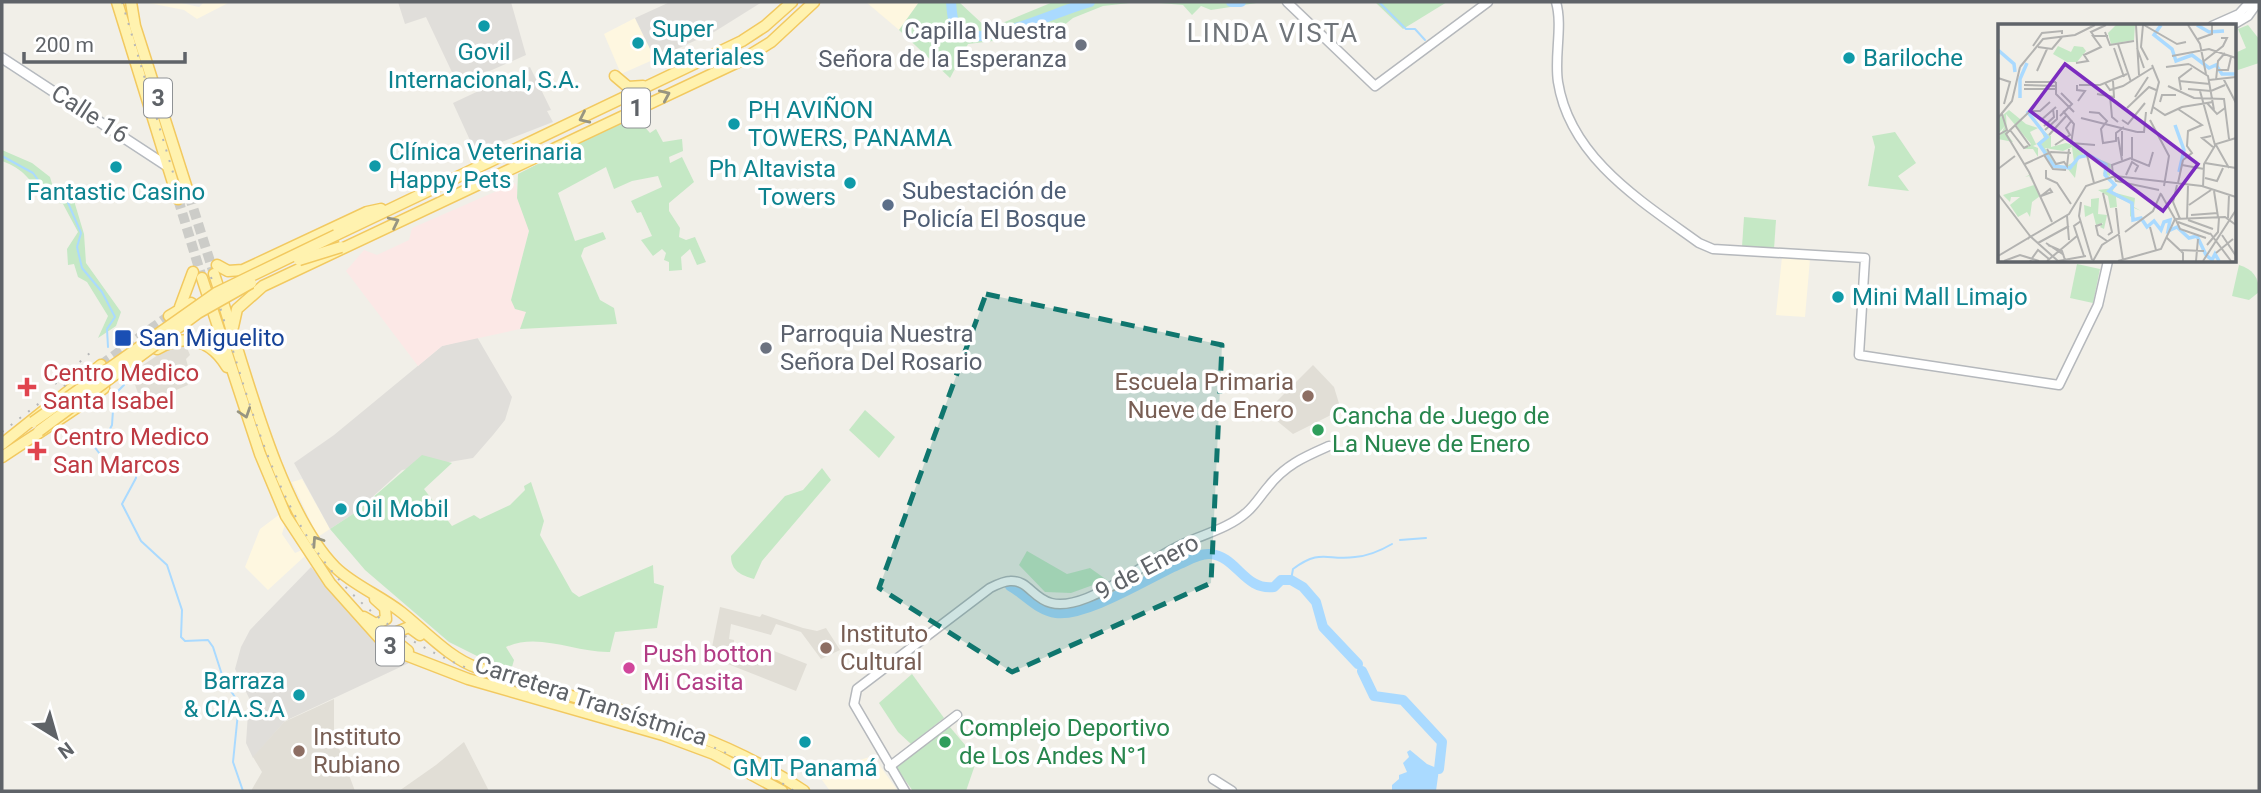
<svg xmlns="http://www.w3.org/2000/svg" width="2261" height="793" font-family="Roboto,sans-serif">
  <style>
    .commercial { fill: #fef7e0 }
    .industrial { fill: #e0deda }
    .education { fill: #e1ded6 }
    .medical { fill: #fce8e6 }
    .green { fill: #c5e8c5 }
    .water { fill: #aadaff }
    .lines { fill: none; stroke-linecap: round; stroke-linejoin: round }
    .stream { stroke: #aadaff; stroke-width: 2 }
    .river { stroke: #aadaff; stroke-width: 10 }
    .primary-tunnel { stroke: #ccccc8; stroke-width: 10; stroke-dasharray: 10 5; stroke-linecap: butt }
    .tertiary-casing { stroke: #b5b8bc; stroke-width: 11 }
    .secondary-casing { stroke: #b6babf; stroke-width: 12 }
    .primary-casing { stroke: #f2c960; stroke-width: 13 }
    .tertiary { stroke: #fff; stroke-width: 8 }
    .secondary { stroke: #fff; stroke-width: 9 }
    .primary { stroke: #fff2af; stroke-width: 10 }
    .rail { stroke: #b6b7b8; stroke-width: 2; stroke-dasharray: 2 9; stroke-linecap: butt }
    .primary-bridge-casing { stroke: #f2c960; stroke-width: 13; stroke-linecap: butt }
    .primary-bridge { stroke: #fff2af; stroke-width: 10 }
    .oneway { stroke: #979581 }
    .marked { fill: #0f766e; fill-opacity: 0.2; stroke: #0f766e; stroke-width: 5; stroke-dasharray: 14 9; stroke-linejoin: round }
    .culture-dot { fill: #0f9aa8; stroke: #fff; stroke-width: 2.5 }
    .worship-dot { fill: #6b7280; stroke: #fff; stroke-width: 2.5 }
    .service-dot { fill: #5c6f8a; stroke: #fff; stroke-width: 2.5 }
    .transit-dot { fill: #1a4fb4; stroke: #fff; stroke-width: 2.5 }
    .health-dot { fill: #e0444e; stroke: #fff; stroke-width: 2.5 }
    .education-dot { fill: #8d6e63; stroke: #fff; stroke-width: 2.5 }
    .leisure-dot { fill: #2e9e5b; stroke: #fff; stroke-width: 2.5 }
    .hotel-dot { fill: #d1479c; stroke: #fff; stroke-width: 2.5 }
    .labels { text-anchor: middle; stroke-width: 7; stroke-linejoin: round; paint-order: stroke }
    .shield { fill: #fff; stroke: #8f9295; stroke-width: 2 }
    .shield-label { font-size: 23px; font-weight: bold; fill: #5f6368 }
    .culture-label { font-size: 24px; fill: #0d838f; stroke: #fff; text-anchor: start }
    .worship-label { font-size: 24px; fill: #5b616d; stroke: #fff; text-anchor: end }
    .street-label { font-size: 24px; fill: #5f6368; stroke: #fff }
    .service-label { font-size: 24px; fill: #4e5e75; stroke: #fff; text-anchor: start }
    .transit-label { font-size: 24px; fill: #164399; stroke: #fff; text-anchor: start }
    .health-label { font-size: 24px; fill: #be3a42; stroke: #fff; text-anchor: start }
    .education-label { font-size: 24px; fill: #785e54; stroke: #fff; text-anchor: start }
    .leisure-label { font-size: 24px; fill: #27864d; stroke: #fff; text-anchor: start }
    .hotel-label { font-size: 24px; fill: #b23c85; stroke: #fff; text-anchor: start }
    .neighbourhood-label { font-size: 26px; letter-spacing: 2px; fill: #70757a; stroke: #fff }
    .inset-river { fill: none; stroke: #aadaff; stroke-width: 3.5 }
    .inset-road { fill: none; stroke: #b3b3b1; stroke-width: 2 }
    .view { fill: #7b2cbf; fill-opacity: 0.15; stroke: #7b2cbf; stroke-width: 3.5 }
    .inset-edge { fill: none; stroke: #5f6368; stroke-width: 3.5 }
  </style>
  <rect width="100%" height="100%" fill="#f1efe8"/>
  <g class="commercial">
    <polygon points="144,2 177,2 199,7 204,2 230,2 197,19 184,10"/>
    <polygon points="866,2 919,2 899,30"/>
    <polygon points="635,18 655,59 621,74 604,34"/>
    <polygon points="1782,257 1810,259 1805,317 1776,315"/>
    <polygon points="302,479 330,529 318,537 292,482"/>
    <polygon points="280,514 285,524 282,534 295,553 302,550 306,555 268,590 245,567 260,529"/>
    <polygon points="873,756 898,791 830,791 822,780 837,767"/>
  </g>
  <g class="industrial">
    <polygon points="398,2 511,2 526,55 458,85 426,17 405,24"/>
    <polygon points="670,2 762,2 714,32 655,59 635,18"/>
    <polygon points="530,67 551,110 547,111 553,122 486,148 484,145 474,149 453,103"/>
    <polygon points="477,337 512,397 505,420 493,435 473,458 402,470 356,512 330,529 294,463 334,435 442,346"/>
    <polygon points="311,567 374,640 409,663 285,721 253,758 246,743 249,698 235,669 241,647 250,630"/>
  </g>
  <g class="education">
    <polygon points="176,343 185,343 190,355 186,359 189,370 183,375 188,385 155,399 157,406 144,411 131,373"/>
    <polygon points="1313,365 1334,387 1341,410 1293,434 1266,412"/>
    <polygon points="720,607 760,617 762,614 803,628 817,631 826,628 840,650 821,659 801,632 776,624 771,635 731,624 729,639 734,640 734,651 769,661 774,651 807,664 796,691 710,657"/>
    <polygon points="334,699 334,735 355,791 251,791 262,772 253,757 284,722"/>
    <polygon points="464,742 489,791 399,791 436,765"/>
  </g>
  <polygon class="medical" points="515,183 529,231 511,300 526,312 520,329 442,346 418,366 346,271 364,250 377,255 409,240 412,228"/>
  <g class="green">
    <polygon points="919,2 959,2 988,29 1053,2 1138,2 1103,6 1073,18 1053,34 968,44 950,78 899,30"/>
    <polygon points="1148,2 1263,2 1211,10 1201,6 1192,15 1183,5"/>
    <polygon points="1375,2 1447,2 1403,29"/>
    <polygon points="2248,25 2259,39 2259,63 2235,71 2235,53 2246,48 2238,29"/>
    <polygon points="634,115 650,133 656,129 663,142 682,139 683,151 669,157 670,163 682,157 694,182 669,203 669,211 680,228 679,237 686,240 695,237 706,262 697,265 690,249 681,257 682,270 669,271 669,262 664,260 666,253 662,249 653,256 641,240 652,236 641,212 637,213 631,201 662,187 658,176 632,181 614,189 606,167 558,193 575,241 603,232 606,239 584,248 581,256 600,300 614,308 617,324 520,329 526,312 515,309 511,300 529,231 517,198 518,174"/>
    <polygon points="1895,132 1916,163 1898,176 1909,191 1868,186 1875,147 1872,136"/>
    <path d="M2,150L32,163L50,177L53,187L72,194L84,234L86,263L121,312L116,326L98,338L108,316L87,282L78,277L74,264L68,265L67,249L78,232L63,204L44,199C32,182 23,168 2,161Z"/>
    <polygon points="1744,217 1776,220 1774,249 1742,247"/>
    <polygon points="2077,264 2100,269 2093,303 2070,298"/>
    <path d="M2239,265C2253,269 2259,278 2259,292L2249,300L2232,296Z"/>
    <polygon points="865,410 895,437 879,458 849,430"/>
    <path d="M422,455L452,463L424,489L452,526L474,515L480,519L510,505L525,490L524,486L531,482L544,521L540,535L572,592L579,597L653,565L654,583L664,586L657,628L615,632L610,652C576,653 539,632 506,647L514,660L512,667L481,658L449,642L365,570L330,529L356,512Z"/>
    <path d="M822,468L831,480L762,561L754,579C741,575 731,571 731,556L785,496L803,490Z"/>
    <polygon points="1027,551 1067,574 1090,568 1107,580 1071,593 1045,592 1019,565"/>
    <polygon points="912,674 944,718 911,744 898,732 879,703"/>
    <polygon points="949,726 977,759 966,791 913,791 896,768"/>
  </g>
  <polygon class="water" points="1410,750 1427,764 1439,769 1436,791 1392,791 1392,785 1399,779 1399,775 1407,772 1403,763 1409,757 1407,752"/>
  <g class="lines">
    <g class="stream">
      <polyline points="1379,2 1406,29 1415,29 1425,40"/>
      <polyline points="2,156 33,173 46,191 66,198 81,233 77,247 82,268 102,292 115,317 107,329 108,347"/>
      <polyline points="124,378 124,385 114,395 112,425 107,435 93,445 106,462 135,470 136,478 122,504 141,541 167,565 182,610 181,637 185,641 208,640 213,647 224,681 239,703 233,762 243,791"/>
      <polyline points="1400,540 1426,538"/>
      <path d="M1291,580L1293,569C1321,548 1327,561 1355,557C1369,556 1380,551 1392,544"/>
    </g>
    <g class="river">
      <path d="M951,2C952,12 952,25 960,32C980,50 1066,7 1090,2"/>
      <polyline points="1231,2 1241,2"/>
      <path d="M1010,586C1025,594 1038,611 1056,613C1087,617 1150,577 1180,564C1189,560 1200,553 1210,554C1237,556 1244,591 1274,587L1281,580H1291L1303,587L1316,602L1323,627L1358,664"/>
      <polyline points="1362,671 1374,696 1403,700 1442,742 1439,769"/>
    </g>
    <g class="primary-tunnel">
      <polyline points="189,195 214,274"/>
      <polyline points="178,199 202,278"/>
      <polyline points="101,365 169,316"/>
    </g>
    <defs>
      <g id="tertiary">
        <polyline points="1287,2 1375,86 1488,2"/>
        <path d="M1556,2C1563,26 1554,56 1558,82C1570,158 1641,201 1699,243L1713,249L1865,258L1859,355L2059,385L2098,305L2108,261"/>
        <polyline points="2212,26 2239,14 2250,2"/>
        <polyline points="2231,26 2248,16 2258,2"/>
        <polyline points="889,767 957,715"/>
        <polyline points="1213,779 1232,791"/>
        <path d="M905,791L854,704L857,689L990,588C996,585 1004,581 1010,581C1036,579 1034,619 1087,598C1123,584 1151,558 1185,543C1207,533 1229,528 1247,512C1255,505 1261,495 1268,487C1285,465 1304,457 1329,446"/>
      </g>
      <polyline id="secondary" points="2,58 167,166"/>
      <g id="primary">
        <polyline points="117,2 178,199"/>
        <polyline points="131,2 135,26 189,195"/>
        <polyline points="615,76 628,87 643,86"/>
        <polyline points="336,235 742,41 765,26 792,2"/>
        <polyline points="217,265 228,271 243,270 367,212 381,209"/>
        <path d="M214,274C241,354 277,508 335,567C353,585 381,596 401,612C424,630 450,659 478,668C591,706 703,722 804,791"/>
        <polyline points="202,278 260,454 286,516 330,583 381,640 398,652 468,679 663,735 714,754 782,791"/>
        <polyline points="180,307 193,272"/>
        <polyline points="169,316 191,303 201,310"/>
        <polyline points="233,327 237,309 263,286 740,61 771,42 814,2"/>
        <path d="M157,349C186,333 210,339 227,367"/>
        <polyline points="2,444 101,365"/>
        <path d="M2,457C36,434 71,413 104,388"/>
        <polyline points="364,617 376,624 386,619 385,608 375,599"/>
        <polyline points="408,651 398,643 397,632 409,627 420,635"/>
      </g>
    </defs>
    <use href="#tertiary" class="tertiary-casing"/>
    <use href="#secondary" class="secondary-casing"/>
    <use href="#primary" class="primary-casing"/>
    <use href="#tertiary" class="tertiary"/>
    <use href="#secondary" class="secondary"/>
    <use href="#primary" class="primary"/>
    <g class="rail">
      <polyline points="122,2 180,196"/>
      <path d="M211,277C275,488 299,627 538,692C628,716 716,738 794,791"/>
      <polyline points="55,384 91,352"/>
      <polyline points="2,432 46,398 99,363"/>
    </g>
    <defs>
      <g id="primary-bridge">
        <polyline points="299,260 341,247"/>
        <polyline points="33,422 216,293 336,235"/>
        <polyline points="39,431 198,313 251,283"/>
      </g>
    </defs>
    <use href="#primary-bridge" class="primary-bridge-casing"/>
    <use href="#primary-bridge" class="primary-bridge"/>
  </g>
  <defs><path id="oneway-chevron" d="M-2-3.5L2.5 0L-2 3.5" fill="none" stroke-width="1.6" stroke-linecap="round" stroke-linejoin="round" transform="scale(1.75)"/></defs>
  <g class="oneway">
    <use href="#oneway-chevron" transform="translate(665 95) rotate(-24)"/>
    <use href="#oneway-chevron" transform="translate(584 118) rotate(155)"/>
    <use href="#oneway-chevron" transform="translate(394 222) rotate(-26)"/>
    <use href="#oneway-chevron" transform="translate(245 413) rotate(71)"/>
    <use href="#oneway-chevron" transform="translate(317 541) rotate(-124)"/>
  </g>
  <path class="marked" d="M986,294L1222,345L1211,583L1012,672L879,588Z"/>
  <g class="culture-dot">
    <circle cx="484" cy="26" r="7"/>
    <circle cx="638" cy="43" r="7"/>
    <circle cx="1849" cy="58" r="7"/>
    <circle cx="734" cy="124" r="7"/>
    <circle cx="375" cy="166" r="7"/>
    <circle cx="116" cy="167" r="7"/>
    <circle cx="850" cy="183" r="7"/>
    <circle cx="1838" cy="297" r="7"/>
    <circle cx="341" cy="509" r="7"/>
    <circle cx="299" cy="695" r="7"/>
    <circle cx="805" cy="742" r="7"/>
  </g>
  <g class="worship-dot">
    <circle cx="1081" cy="45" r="7"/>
    <circle cx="766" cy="348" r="7"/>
  </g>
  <circle class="service-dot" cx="888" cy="205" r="7"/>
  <rect class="transit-dot" x="114" y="329" width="18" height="18" rx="3.5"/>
  <g class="health-dot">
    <path d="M23.5 376.5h7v7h7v7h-7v7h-7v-7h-7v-7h7z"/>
    <path d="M33.5 440.5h7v7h7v7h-7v7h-7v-7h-7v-7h7z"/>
  </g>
  <g class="education-dot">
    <circle cx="1308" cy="396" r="7"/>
    <circle cx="826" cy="648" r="7"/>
    <circle cx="299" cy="751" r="7"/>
  </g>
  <g class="leisure-dot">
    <circle cx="1318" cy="430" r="7"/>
    <circle cx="945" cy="742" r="7"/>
  </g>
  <circle class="hotel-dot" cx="629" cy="668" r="7"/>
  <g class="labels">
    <g class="shield">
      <rect x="144" y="78.5" width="28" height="39" rx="5"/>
      <rect x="622" y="88.5" width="28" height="39" rx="5"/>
      <rect x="376" y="626.5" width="28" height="39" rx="5"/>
    </g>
    <g class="shield-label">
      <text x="158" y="106">3</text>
      <text x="636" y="116">1</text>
      <text x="390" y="654">3</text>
    </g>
    <g class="culture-label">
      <text x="652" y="37">Super<tspan x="652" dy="28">Materiales</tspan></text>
      <text x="484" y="60" text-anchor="middle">Govil<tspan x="484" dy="28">Internacional, S.A.</tspan></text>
      <text x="1863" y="66">Bariloche</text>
      <text x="748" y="118">PH AVIÑON<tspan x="748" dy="28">TOWERS, PANAMA</tspan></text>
      <text x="389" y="160">Clínica Veterinaria<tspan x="389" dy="28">Happy Pets</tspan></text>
      <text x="836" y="177" text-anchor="end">Ph Altavista<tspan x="836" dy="28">Towers</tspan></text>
      <text x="116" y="200" text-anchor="middle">Fantastic Casino</text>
      <text x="1852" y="305">Mini Mall Limajo</text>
      <text x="355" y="517">Oil Mobil</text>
      <text x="285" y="689" text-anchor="end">Barraza<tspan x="285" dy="28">&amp; CIA.S.A</tspan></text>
      <text x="805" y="776" text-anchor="middle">GMT Panamá</text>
    </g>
    <g class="worship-label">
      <text x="1067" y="39">Capilla Nuestra<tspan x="1067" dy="28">Señora de la Esperanza</tspan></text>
      <text x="780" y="342" text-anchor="start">Parroquia Nuestra<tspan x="780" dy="28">Señora Del Rosario</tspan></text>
    </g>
    <g class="street-label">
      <text transform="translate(90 114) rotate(33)" y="8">Calle 16</text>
      <text transform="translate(1147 567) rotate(-28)" y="8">9 de Enero</text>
      <text transform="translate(591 701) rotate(18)" y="8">Carretera Transístmica</text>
    </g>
    <g class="service-label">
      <text x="902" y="199">Subestación de<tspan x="902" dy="28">Policía El Bosque</tspan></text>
    </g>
    <g class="transit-label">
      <text x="139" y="346">San Miguelito</text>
    </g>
    <g class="health-label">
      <text x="43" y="381">Centro Medico<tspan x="43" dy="28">Santa Isabel</tspan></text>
      <text x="53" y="445">Centro Medico<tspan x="53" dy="28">San Marcos</tspan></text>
    </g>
    <g class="education-label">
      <text x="1294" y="390" text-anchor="end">Escuela Primaria<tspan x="1294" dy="28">Nueve de Enero</tspan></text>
      <text x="840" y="642">Instituto<tspan x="840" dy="28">Cultural</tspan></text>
      <text x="313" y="745">Instituto<tspan x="313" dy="28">Rubiano</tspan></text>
    </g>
    <g class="leisure-label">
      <text x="1332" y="424">Cancha de Juego de<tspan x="1332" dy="28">La Nueve de Enero</tspan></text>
      <text x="959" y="736">Complejo Deportivo<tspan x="959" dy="28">de Los Andes N°1</tspan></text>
    </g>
    <g class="hotel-label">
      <text x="643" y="662">Push botton<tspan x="643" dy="28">Mi Casita</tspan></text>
    </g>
    <g class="neighbourhood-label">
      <text x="1273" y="42">LINDA VISTA</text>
    </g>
  </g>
  <g transform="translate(1998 24)">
    <rect width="238" height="238" fill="#f1efe8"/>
    <path d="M118,1H137L136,16L113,20L110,9ZM60,22L73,28L76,22L85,23L88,27L79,38H69L55,30ZM11,86L28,100L40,104L32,108L38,120L46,114L43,106L53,112V123L68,119L84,123L85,132L91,131L113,140L112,152L105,150L108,142L91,132L80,135L77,154L69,144L56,143L41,119L35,122L40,124V133L35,125H25L33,120L8,90L9,110L15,118L0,115L7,102L0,110V95ZM74,123L76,138L66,143H59L47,124L65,127ZM31,151L42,172L34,178L32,193L29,188L20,193L12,181L22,173H13L12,178L5,171L36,161L31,152L27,153ZM112,154L118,161L114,168L137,174L136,183L143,187L136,184L135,194H143L137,197L132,192V179L118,173L119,183L112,184L110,172L100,166L116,164ZM101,174L100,190L109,191L106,205L102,203L105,199L98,201L95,189L87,193L86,181L93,183V175Z" fill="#c5e8c5" fill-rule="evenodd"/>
    <path class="inset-river" d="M163,1L156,11L174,25L178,37L194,31L211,44L218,41L224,50H238M199,1L211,8L226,7M0,26L16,40L17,48M22,74V55L29,39M29,87L49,113L41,120L56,142L72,144L81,133L91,131L108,141L107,151L117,161L111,167L134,179L135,196L143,194L149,203L156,197L163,206L166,198L172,196L170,207L179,203L191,214L199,212L208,231L214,236L217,230L221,237M177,101L186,126L181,148"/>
    <path class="inset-road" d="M138,1L141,51M145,1L143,23L150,36M146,1L179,20L188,18M190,1L202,20L208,50M107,8L112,21L136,17M96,12L93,8L108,1M200,15L214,10V1M120,20L133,58M35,22L44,9L64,7V10M40,23L54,25L64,13M116,24L126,53M139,24L146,44M174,32L211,25L238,34M206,37L225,22L229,14H223M78,39L90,37L86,31L103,23L95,12H110M191,40L210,52L216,86M22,43L45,15L77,11L97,1M168,43L191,40M220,46H230L233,33M39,47L49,25M0,54L12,58L6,80M225,54L238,79M211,56L238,53M218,56L220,37L227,29M181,57L212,60M27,58H58M58,58V70L76,88M107,59L112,66L125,62L154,44M26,61L58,62M79,61V66L87,67L80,77M81,61H102L129,50M170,62L196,74L226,75L231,115M26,65H58M190,65L213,67L227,61M183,66L181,54L194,44M202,67L217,121M99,70L116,73L115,57M112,72L114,93L120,98M137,73L150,53M162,78L164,71H178M209,79L219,90L227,84M155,83L167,91L184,83L215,78M129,84L151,63L158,66M180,85L204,101L190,107L189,122L194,129L185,136M65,87L76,100L73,120M91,88L101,89L109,97L103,105L105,119L118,117V109L126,103M153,90L161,58L154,41M62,92L74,80L63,69M0,94L14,77L22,43M83,94L139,108M124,96L130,100L147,79M152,96L171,132L166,162M42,97L58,83M17,101L32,122M46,102L56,93L55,85M12,106L26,124L30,122M47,106L59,95V86M124,107V132M139,108H146L148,88M0,111L9,106L4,90M51,111L69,91M213,112L204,114L215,123M120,113L124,136M134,113V135L151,142L155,128M73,119L97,121M57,121L72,111L68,104L74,96M218,121L231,144M49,125L58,140L66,138L69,142L71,125M46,131L55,145L68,146M89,131L96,159M207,139L238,144M27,140L53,128L73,129M184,141L206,145M0,145L17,132M48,146V154L59,159L73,180M31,148L8,110L32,87H42L52,78M31,148L54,198M115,151L114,141L133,134M128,151L134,138L140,142L137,148M116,152L118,157L161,166M207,154L219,157L225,144M180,159L185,136M179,161L175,178L182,195M205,163L206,140L218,120L238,114M216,167L220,193M105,169L114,208L110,211M0,170L32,212L30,215M163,170L177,195L227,193L238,201M43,172L52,165L54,168L43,172M83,178L81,192L94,236M191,181L213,166M118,184L121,210M193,191L220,189M69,192L71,216M230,194L231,171M189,195L190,161M178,196L182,205L208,214M190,196L215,205M83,197L76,202L86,232M180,198L212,210M104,200L98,202L100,211L109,217M152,203L158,226M127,208L155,187L163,169M212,209L233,237M121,211L125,236M224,211L238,232M32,212L60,237M169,214L185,229V237M40,219L71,202M48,219L66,231M50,221L64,227L67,236M209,221L220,208L221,194M181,226L206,227M218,229L235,215M0,232L71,190L88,162L117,152L204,162L238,173M6,237L22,231L41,237M32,237L40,226L51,235M49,237L79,212M60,237L88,232M95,237L104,221L121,210M120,237L163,225L177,195M198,237L200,215M205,237L238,186"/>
    <path class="view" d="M67,40L200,140L165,187L32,87Z"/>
    <rect width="238" height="238" class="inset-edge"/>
  </g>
  <rect width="2261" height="793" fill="none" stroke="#5f6368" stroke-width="7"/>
  <g transform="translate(56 737) rotate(143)" stroke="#ffffff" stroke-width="5" paint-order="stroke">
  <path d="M0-5L12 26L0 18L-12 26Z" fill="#5f6368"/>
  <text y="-10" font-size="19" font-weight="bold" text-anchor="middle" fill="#5f6368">N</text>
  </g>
  <path d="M24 52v10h161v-10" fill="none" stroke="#5f6368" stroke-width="3.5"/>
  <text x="35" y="52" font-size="21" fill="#5f6368" stroke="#ffffff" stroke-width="5" paint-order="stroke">200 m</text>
</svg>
